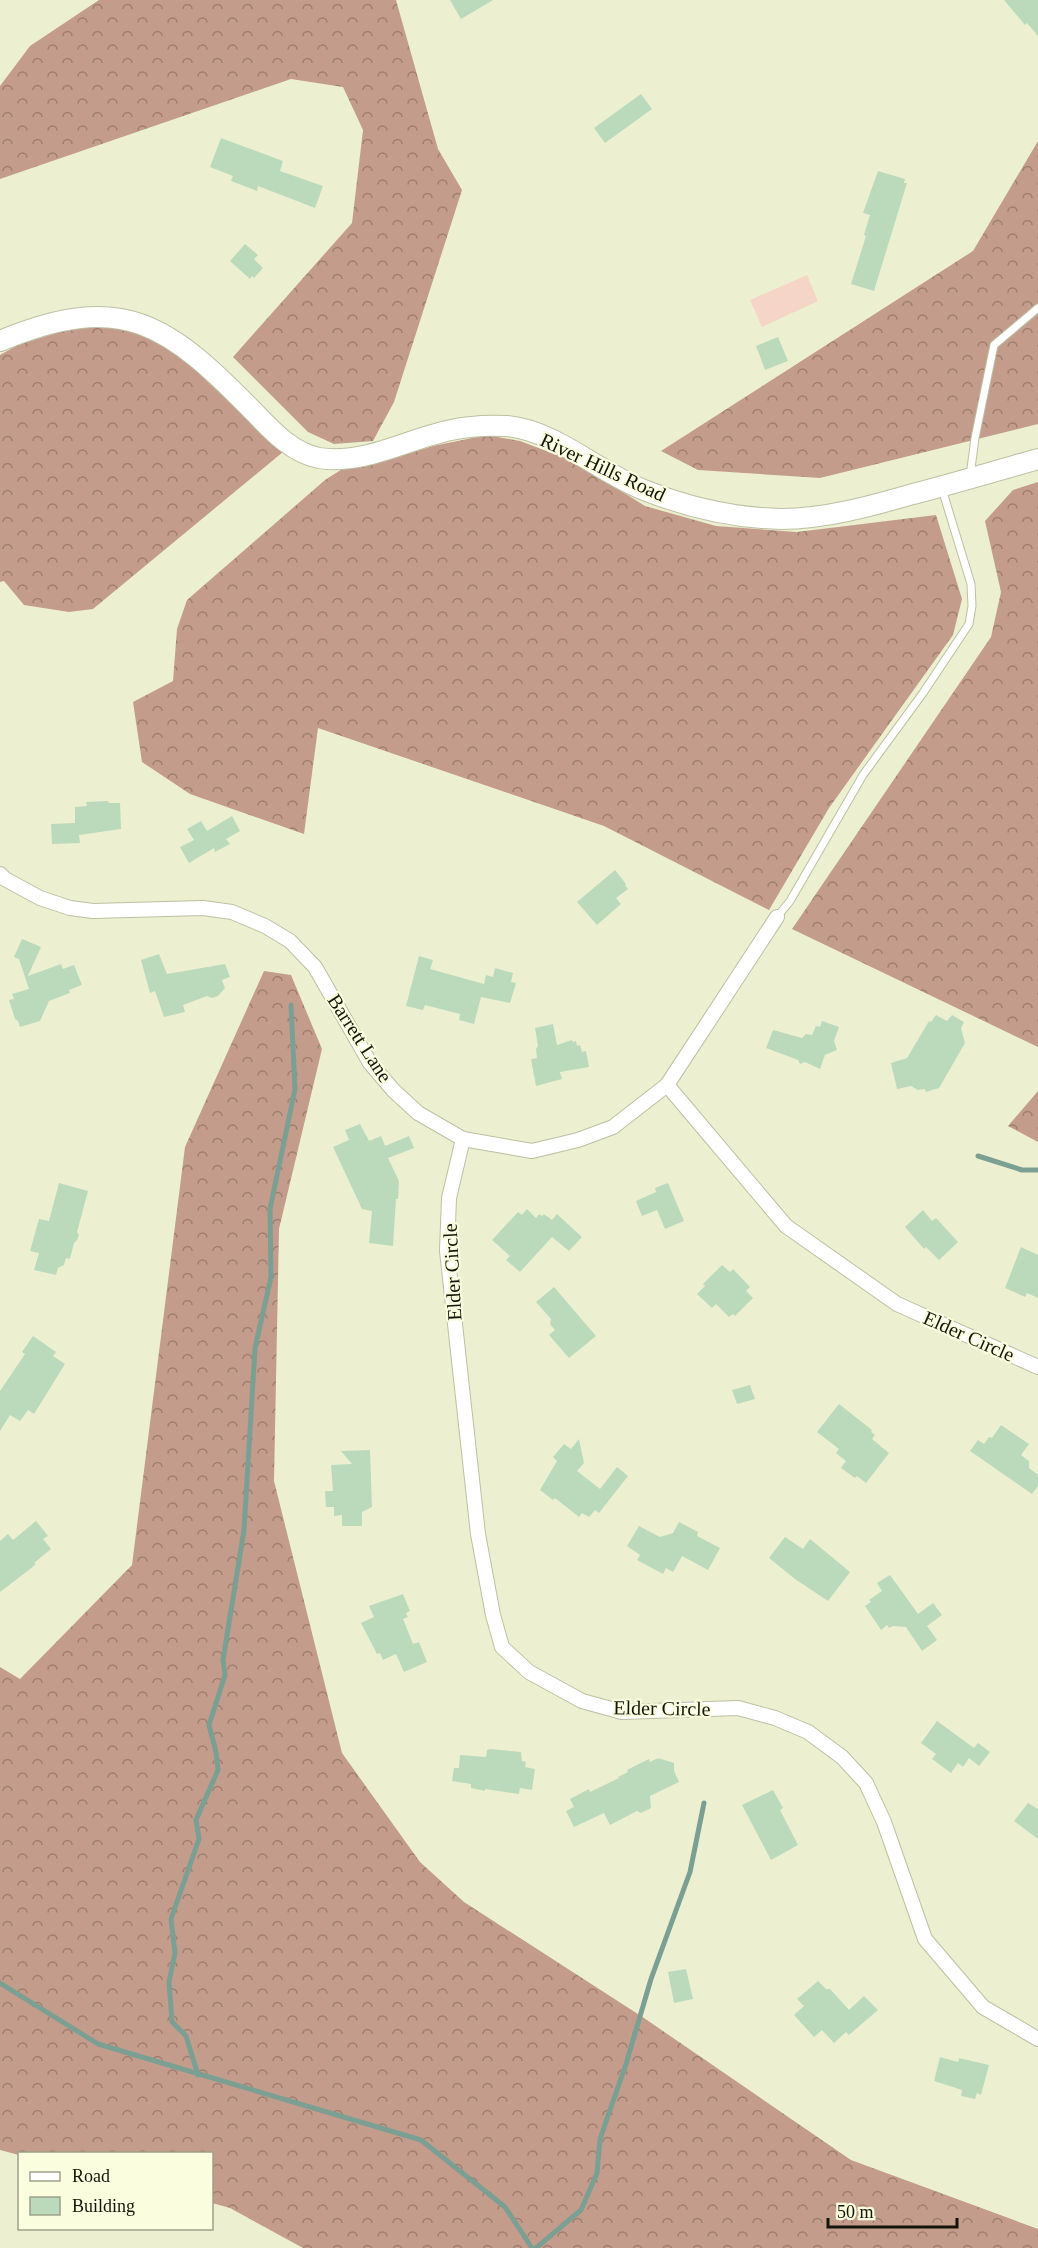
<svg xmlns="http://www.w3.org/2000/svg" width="1038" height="2248" font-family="Georgia,serif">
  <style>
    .forest { fill: url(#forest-crowns) }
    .pitch { fill: #f4d5c7 }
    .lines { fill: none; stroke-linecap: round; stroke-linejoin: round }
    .stream { stroke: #7c9f94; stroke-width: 5 }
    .building { fill: #bbdabc }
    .lane-casing { stroke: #bcc0a2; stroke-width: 9 }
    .street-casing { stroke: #bcc0a2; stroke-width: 16 }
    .secondary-casing { stroke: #bcc0a2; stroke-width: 22 }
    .lane { stroke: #fff; stroke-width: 7 }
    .street { stroke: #fff; stroke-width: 14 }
    .secondary { stroke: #fff; stroke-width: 20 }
    .labels { text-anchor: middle; stroke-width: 4.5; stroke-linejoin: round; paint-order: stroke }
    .street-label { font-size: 20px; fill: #14150a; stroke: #fafdde }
  </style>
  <defs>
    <pattern id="forest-crowns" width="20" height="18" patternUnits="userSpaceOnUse" patternTransform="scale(1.5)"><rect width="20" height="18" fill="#c49c8b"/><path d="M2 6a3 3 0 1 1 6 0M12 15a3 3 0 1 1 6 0" fill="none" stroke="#9e7e70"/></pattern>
  </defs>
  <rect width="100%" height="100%" fill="#ecf0d1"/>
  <g class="forest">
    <polygon points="99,0 396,0 438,149 462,190 394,402 373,441 334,444 308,432 233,357 352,223 363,130 343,87 291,79 0,179 0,86 30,46"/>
    <polygon points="1038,141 1038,424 820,478 698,470 661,451 973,251"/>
    <polygon points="78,326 124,327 176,352 283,452 93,609 69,612 24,605 4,581 0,582 0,355 18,345"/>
    <polygon points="487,435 520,441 573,461 645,506 716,526 797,532 936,515 962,599 953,635 829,808 769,910 604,826 318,728 304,834 190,794 142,762 133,702 173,681 177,629 187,600 325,480 347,466 382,462 433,446"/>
    <polygon points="1038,482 1038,1047 792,929 991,637 1001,592 985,521 1013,490"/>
    <polygon points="264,971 291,975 322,1049 279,1229 274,1481 342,1753 420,1862 464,1902 644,2018 851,2160 1038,2229 1038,2248 303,2248 230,2208 212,2203 212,2154 19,2155 0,2150 0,1667 20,1679 132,1565 185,1147"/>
    <polygon points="1038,1091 1038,1142 1008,1126"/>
  </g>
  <polygon class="pitch" points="807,275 818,301 762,327 750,300"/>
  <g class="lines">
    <g class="stream">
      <polyline points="978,1156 1022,1170 1038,1170"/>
      <polyline points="0,1983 98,2044 421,2140 505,2207 532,2248"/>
      <polyline points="198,2075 186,2036 172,2022 169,1982 175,1953 171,1919 199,1839 196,1820 218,1770 216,1752 209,1725 225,1675 223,1660 244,1530 255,1348 271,1277 270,1209 295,1089 291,1005"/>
      <polyline points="536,2248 581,2210 597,2173 600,2139 626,2064 651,1979 690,1872 704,1803"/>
    </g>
  </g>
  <g class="building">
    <polygon points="450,0 493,0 461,19"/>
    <polygon points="1004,0 1038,0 1038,36 1027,23 1025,25"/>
    <polygon points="641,94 652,109 605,143 594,128"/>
    <polygon points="221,138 283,161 280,171 323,186 315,208 258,186 257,191 231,181 233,176 210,167"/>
    <polygon points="878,171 905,179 904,183 907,183 874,291 851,284 866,236 864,235 870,215 863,213"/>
    <polygon points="245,244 258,255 254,259 263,268 254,278 252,276 250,279 230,261"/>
    <polygon points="778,337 788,361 765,370 756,346"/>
    <polygon points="108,801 109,803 120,803 121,829 79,835 80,843 52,844 51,824 75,823 75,807 87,806 86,802"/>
    <polygon points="232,816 240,831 226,839 230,844 215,852 214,848 189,863 180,847 194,840 187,829 201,821 207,831"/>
    <polygon points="615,870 626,884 625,885 628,889 616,898 621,904 597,925 577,902"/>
    <polygon points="22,939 41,947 28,976 61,964 63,969 74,965 82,985 69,990 70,993 49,1001 40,1021 20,1027 18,1021 15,1019 9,1000 14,999 12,994 29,989 19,959 14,957"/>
    <polygon points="159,954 167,974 225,964 230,977 222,980 225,988 218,996 212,998 207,996 183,1005 185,1012 164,1017 155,991 150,993 141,960"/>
    <polygon points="419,956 433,960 430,969 484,984 486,975 493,977 495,968 513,973 511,982 516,983 510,1003 481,997 474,1024 459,1020 460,1014 425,1005 423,1010 406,1006"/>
    <polygon points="936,1015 947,1021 952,1015 964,1022 961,1028 965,1043 939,1088 926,1092 925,1089 918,1090 911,1086 897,1089 891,1063 907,1058 929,1021 931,1022"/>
    <polygon points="822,1021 839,1027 834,1041 837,1050 825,1055 820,1069 805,1062 800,1064 798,1060 766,1048 773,1030 802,1038 806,1034 812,1035 816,1026 820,1027"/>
    <polygon points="553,1024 557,1045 572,1040 573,1042 576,1041 577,1046 580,1045 582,1052 586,1051 589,1067 560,1072 562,1079 536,1086 531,1059 537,1058 536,1049 538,1046 535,1028"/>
    <polygon points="360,1124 369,1141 381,1136 385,1146 409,1136 414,1148 388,1158 399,1181 398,1199 396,1199 393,1246 369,1243 372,1211 362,1209 333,1147 349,1140 345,1130"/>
    <polygon points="59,1183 88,1191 77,1232 79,1235 77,1240 74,1243 70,1259 66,1258 64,1265 58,1268 56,1275 34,1270 39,1253 30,1251 39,1219 49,1221"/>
    <polygon points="668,1183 684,1221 665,1229 657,1210 642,1216 636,1201 656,1192 655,1188"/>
    <polygon points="527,1209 536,1218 539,1214 542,1216 544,1214 552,1220 557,1214 582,1237 569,1251 552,1237 520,1272 506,1260 510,1256 492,1240 518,1212 522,1215"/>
    <polygon points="923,1210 932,1221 936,1218 958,1242 939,1260 926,1247 924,1249 905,1227"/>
    <polygon points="1021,1247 1038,1255 1038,1298 1027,1293 1025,1297 1005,1288"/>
    <polygon points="722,1265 730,1272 733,1269 750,1287 746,1291 753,1298 735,1316 733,1314 729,1317 716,1304 712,1308 697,1294 705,1286 703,1284"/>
    <polygon points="554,1287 596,1336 569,1358 549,1335 555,1330 550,1324 551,1319 536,1302"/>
    <polygon points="33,1336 56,1352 53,1356 65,1364 34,1414 28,1410 20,1421 10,1415 0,1431 0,1391 25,1354 22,1352"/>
    <polygon points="750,1385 755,1399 737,1404 732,1390"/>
    <polygon points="839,1404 872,1430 871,1432 875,1435 872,1439 889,1453 866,1483 857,1476 855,1478 841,1468 846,1461 836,1453 839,1449 817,1432"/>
    <polygon points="1001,1425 1029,1444 1021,1455 1029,1461 1029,1468 1038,1475 1038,1486 1032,1494 970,1451 978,1440 984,1444 989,1437 992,1438"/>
    <polygon points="579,1439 584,1463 577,1471 600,1489 617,1467 628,1476 599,1513 595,1510 589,1517 582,1513 579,1517 555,1498 553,1500 540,1490 557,1461 553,1457 564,1444 571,1449"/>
    <polygon points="370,1450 372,1507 362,1512 362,1526 342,1526 342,1515 334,1516 334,1507 326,1507 325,1491 333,1491 331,1465 352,1464 341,1451"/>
    <polygon points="36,1521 48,1536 43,1539 51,1549 34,1563 36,1564 30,1569 0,1592 0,1541 8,1534 13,1540"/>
    <polygon points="679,1522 698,1532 697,1536 720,1548 708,1570 682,1556 673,1572 666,1568 663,1574 637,1560 640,1555 627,1546 639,1526 660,1537 673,1533"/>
    <polygon points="785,1537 803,1549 810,1539 850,1572 828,1601 795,1579 769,1558"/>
    <polygon points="890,1575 918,1614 933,1603 942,1615 927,1626 937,1640 922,1651 906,1627 893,1626 889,1628 887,1625 881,1630 865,1606 871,1602 869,1600 882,1591 877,1583"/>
    <polygon points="403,1594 410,1611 406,1613 408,1617 403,1619 413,1644 419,1642 427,1662 404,1672 396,1654 383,1660 380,1653 377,1654 361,1623 374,1617 369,1606"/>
    <polygon points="937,1721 974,1748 978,1743 990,1752 979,1766 969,1758 963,1767 958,1763 951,1773 932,1759 936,1754 921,1743"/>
    <polygon points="490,1749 521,1752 522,1761 526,1762 525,1767 535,1769 532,1790 520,1788 519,1794 485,1789 485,1791 471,1788 471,1784 452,1781 454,1768 459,1768 460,1755 486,1757 487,1750"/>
    <polygon points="658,1758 674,1763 674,1771 679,1782 650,1796 651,1808 641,1813 637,1811 610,1825 604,1813 574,1827 566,1811 574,1807 570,1799 589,1789 590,1792 619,1778 618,1777 628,1772 627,1770 649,1759 650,1762"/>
    <polygon points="773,1790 783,1808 780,1810 798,1845 771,1860 742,1805"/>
    <polygon points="1028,1803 1038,1809 1038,1839 1014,1821"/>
    <polygon points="686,1969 693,1999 674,2003 668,1972"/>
    <polygon points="818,1981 826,1989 830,1989 849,2010 864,1996 878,2010 849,2035 846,2032 834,2043 822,2030 814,2037 794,2015 804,2006 797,1999"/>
    <polygon points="940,2057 958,2062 959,2058 989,2065 981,2095 977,2093 975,2099 961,2096 962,2090 934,2081"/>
  </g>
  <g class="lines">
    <defs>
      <g id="lane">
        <polyline points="970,476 975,438 994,345 1038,308"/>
        <polyline points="777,917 790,901 863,775 923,693 969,624 972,606 971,584 942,489"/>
      </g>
      <g id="street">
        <polyline points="0,874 5,879 40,898 70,908 93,911 203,908 232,912 265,926 290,941 315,967 370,1063 393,1090 418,1113 463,1139 532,1151 578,1140 613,1127 667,1085 777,917"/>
        <polyline points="667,1085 786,1226 897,1304 1038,1367"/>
        <polyline points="463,1139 449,1198 447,1251 478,1534 493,1615 502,1647 529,1672 582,1701 622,1712 738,1708 775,1718 808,1732 842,1757 866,1783 884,1822 925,1939 983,2007 1038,2039"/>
      </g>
      <path id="secondary" d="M0,341C124,289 169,325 256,414C273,432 293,453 319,458C365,465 407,439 451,430C469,426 488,425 507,426C557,431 598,472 644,490C687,507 734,518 781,519C825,519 871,506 913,494C955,483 996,471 1038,459"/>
    </defs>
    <use href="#lane" class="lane-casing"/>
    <use href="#street" class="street-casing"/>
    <use href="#secondary" class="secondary-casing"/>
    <use href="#lane" class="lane"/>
    <use href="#street" class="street"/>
    <use href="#secondary" class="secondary"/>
  </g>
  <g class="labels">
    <g class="street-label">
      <text transform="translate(603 467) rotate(25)" y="7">River Hills Road</text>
      <text transform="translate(360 1038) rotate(57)" y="7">Barrett Lane</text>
      <text transform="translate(452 1272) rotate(-93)" y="7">Elder Circle</text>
      <text transform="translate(969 1336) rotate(24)" y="7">Elder Circle</text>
      <text transform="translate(662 1708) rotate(1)" y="7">Elder Circle</text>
    </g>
  </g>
  <rect x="18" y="2152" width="195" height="78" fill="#fafdde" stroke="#9ea089" stroke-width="1.5"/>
  <rect x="30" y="2172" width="30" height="9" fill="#ffffff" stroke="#9ea089" stroke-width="1.5"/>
  <text x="72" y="2182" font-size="18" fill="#14150a">Road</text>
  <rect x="30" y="2197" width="30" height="18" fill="#bbdabc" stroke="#9ea089" stroke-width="1.5"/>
  <text x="72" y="2212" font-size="18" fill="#14150a">Building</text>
  <path d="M828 2218v9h129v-9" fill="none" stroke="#14150a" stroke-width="3"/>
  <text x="837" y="2218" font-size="18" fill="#14150a" stroke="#fafdde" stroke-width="4.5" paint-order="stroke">50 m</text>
</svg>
